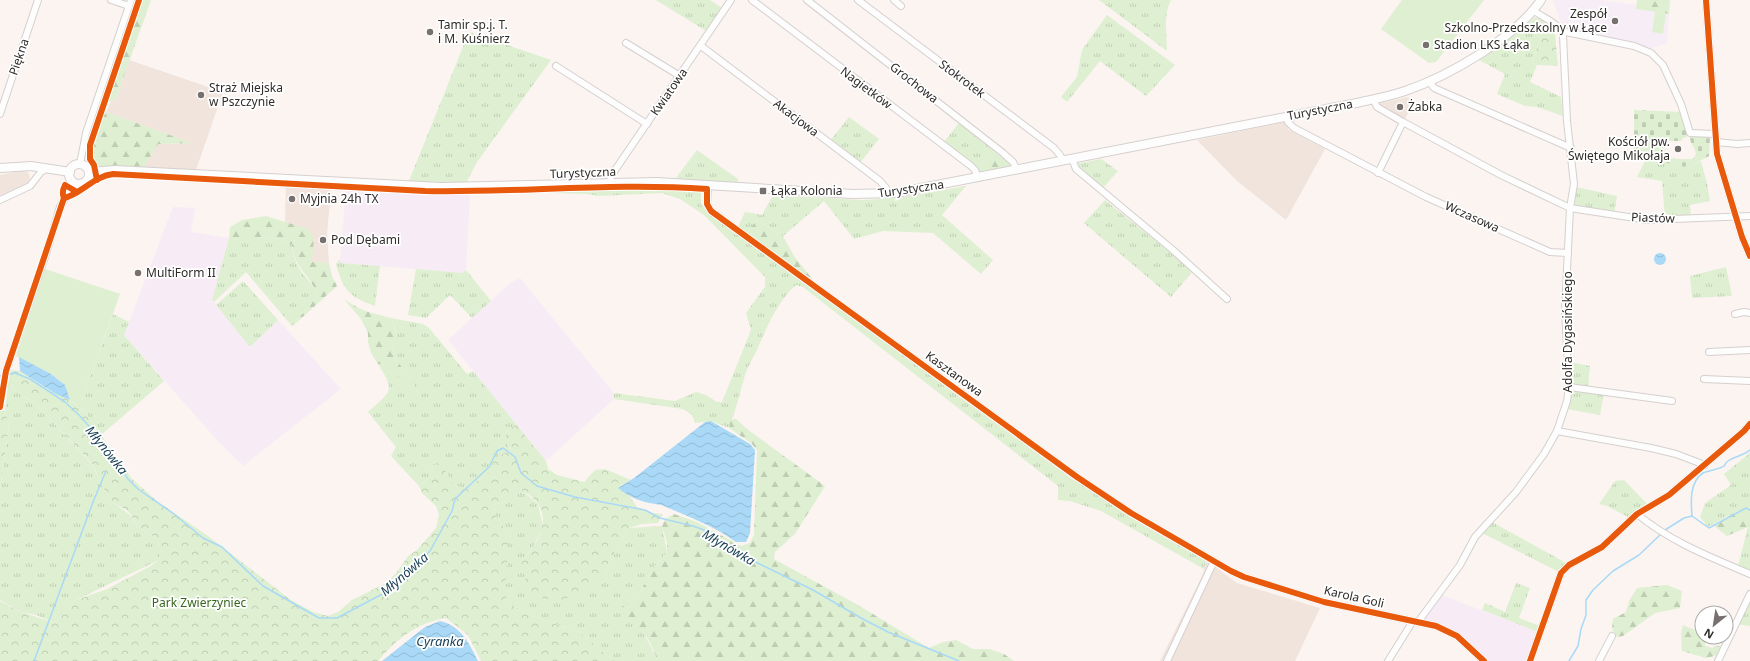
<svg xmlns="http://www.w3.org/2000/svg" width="1750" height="661" font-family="'Noto Sans',sans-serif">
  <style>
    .built { fill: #f1e4dd }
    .industrial { fill: #f7ecf6 }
    .education { fill: #f6edf7 }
    .grass { fill: url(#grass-tufts) }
    .forest { fill: url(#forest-firs) }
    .cemetery { fill: url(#cemetery-stones); fill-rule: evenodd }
    .park { fill: url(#park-crowns) }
    .garden { fill: #def0d1 }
    .water { fill: url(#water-waves) }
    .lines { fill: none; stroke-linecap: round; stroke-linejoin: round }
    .stream { stroke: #a9d9f6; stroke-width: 1.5 }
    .minor-casing { stroke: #d5d0ce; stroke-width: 8 }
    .major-casing { stroke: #d5d0ce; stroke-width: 10 }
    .minor { stroke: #fefdfd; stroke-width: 6 }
    .major { stroke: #fefdfd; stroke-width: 8 }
    .cycleway-casing { stroke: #fff; stroke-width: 8 }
    .cycleway { stroke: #e8590c; stroke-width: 6 }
    .poi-dot { fill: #76716f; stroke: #fff; stroke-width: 1.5 }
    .labels { text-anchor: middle; stroke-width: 3.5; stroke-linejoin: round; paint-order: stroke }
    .poi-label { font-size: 12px; fill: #2f2b29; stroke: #fff; text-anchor: start }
    .street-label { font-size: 12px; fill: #2f2b29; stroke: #fff }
    .park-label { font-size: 12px; fill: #36661c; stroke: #fff }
    .water-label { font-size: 13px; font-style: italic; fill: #173f55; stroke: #fff }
  </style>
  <defs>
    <pattern id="grass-tufts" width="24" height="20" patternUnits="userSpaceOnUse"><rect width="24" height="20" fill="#def0d1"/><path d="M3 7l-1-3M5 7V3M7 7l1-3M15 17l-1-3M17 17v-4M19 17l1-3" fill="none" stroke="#bfceb3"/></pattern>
    <pattern id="forest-firs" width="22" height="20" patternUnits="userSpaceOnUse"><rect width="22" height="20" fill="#def0d1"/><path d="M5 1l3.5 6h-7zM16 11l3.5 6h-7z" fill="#bfceb3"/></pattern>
    <pattern id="cemetery-stones" width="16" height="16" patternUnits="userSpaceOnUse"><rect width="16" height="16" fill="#def0d1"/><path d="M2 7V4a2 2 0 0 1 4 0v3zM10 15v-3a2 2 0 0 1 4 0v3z" fill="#bfceb3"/></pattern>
    <pattern id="park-crowns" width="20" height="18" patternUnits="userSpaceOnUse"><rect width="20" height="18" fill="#def0d1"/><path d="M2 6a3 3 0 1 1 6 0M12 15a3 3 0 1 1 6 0" fill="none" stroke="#bfceb3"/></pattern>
    <pattern id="water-waves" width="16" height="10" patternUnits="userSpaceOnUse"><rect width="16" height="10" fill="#a9d9f6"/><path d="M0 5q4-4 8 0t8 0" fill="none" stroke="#92bad3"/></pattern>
  </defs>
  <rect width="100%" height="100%" fill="#fbf4f1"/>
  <g class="built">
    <polygon points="129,60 223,92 196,170 144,167 158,144 191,143 106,112 111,102 116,98"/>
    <polygon points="1408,97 1415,101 1404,120 1376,104"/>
    <polygon points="1285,122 1289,130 1325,149 1286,220 1237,181 1197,140"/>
    <polygon points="21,171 28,172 30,177 28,183 0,195 0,175"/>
    <polygon points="286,186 331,189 327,234 329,263 312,262 285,221"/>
    <polygon points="1206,560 1237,583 1320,608 1295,661 1160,661 1203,574"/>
  </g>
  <g class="industrial">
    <polygon points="346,188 470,193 466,270 462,273 340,263"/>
    <polygon points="173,207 195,208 191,232 229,238 212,300 250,347 278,320 341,389 243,466 218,441 124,335"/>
    <polygon points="520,278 614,393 614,399 546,461 448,340 509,284"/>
    <polygon points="1439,594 1540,633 1530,661 1484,661 1457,636 1418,622"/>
  </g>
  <polygon class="education" points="1553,0 1601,0 1636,5 1636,9 1669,14 1667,43 1649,49 1563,28"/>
  <g class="grass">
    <polygon points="656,0 710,0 722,8 706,31"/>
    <path d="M1099,0H1171C1163,15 1167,35 1167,51Z"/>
    <polygon points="1107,15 1175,65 1146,96 1100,61 1067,102 1061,97 1077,77 1082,50"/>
    <polygon points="1535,17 1545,21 1532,63 1537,65 1530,82 1561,97 1563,116 1537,107 1525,106 1497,94 1505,74 1479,60 1514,36"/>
    <polygon points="469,32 551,60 477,162 466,183 409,181"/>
    <polygon points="849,117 879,139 859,164 830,141"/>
    <polygon points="959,123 996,153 976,167 943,143"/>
    <polygon points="697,150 738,179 737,185 676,178"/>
    <polygon points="1101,159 1118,171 1102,189 1077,168 1075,164"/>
    <polygon points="1646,159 1689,167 1701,161 1707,183 1710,201 1690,205 1691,217 1665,218 1662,181 1637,177"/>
    <polygon points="966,186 942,215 993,260 981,274 933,233 883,231 854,239 824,201 783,236 756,220 747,234 738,227 745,212 762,215 773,195 862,200 895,198 895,201 899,200 899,198"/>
    <polygon points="1576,187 1617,196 1614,214 1574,206"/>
    <path d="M659,188L701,190V204L709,214L1072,479L1206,560L1204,569L1101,511L1070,501L1058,500V486L803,287L796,285C777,302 767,327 757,350C753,358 748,366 745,375C740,393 736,410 729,428L711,421L695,423L692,415L683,409L614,399V393L675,401L696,392L706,395L717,402H722L751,330L746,313L765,287V277L704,215L680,199L662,193L599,196L588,194L523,192Z"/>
    <polygon points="1105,200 1193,271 1171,297 1084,223"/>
    <path d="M229,238C250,239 273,234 292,245C292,253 296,264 301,271C308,282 313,282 317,295L311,304L292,326L246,272L214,302L212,300Z"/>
    <path d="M340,259V263L380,266L375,306C349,297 343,290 336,264Z"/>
    <polygon points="1726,267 1732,296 1692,298 1690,276"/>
    <polygon points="416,269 462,273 466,270 491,301 472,318 450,295 426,318 408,315"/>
    <polygon points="243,281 278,320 250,347 216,305"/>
    <polygon points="113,314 129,322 124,335 164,381 101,435 85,412 79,407"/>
    <path d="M391,318L423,324L429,328L467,374L473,371L516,424L506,433V442L511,451L499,455L486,477L471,483L465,491L452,482L433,465C431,475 428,480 419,486L391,456L396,447L368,412C391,391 396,392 378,364C396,365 405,386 420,394L396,359L392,346L396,331Z"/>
    <polygon points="1569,362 1590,366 1588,388 1570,385"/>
    <polygon points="8,383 43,411 93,466 105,491 114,503 130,515 140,529 155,537 162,549 159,560 76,600 55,623 36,615 21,612 0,600 0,490 9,425 5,411"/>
    <polygon points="1571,390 1604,393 1600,415 1567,409"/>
    <polygon points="1750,453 1750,510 1739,510 1708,527 1700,517 1705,503 1731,485 1724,474"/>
    <polygon points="1624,480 1648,505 1628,517 1607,506 1599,504 1615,481"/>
    <polygon points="519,488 538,504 543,527 533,547 521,562 604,578 615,550 629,528 662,526 667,552 655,566 638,595 632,602 644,634 658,661 614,661 579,632 527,614 507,602 502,587 506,531 496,516 493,505 504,502"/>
    <polygon points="1490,521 1568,564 1559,572 1480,532"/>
    <polygon points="1748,527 1750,530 1750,571 1738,566"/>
    <polygon points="1516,583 1530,588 1519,618 1540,626 1538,632 1482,610 1485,603 1505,612"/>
    <polygon points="1750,601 1750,626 1736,624"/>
  </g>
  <g class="forest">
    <polygon points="134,0 151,0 116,98 111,102 102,96"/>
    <polygon points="1637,0 1670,0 1669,14 1636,9"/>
    <polygon points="99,108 106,112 192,143 158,144 144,167 99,166 92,159 93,145 90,132"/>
    <polygon points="996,153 1014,166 979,174 976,167"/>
    <path d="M266,216L308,229L314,238L312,262L329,263L332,276L337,286L295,324L292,326L311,304L317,295C311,274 295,271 292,245C273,234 250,239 229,238L230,227L242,220Z"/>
    <polygon points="756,220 783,236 794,256 813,280 747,234"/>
    <path d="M344,299C360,311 372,313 391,318L398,338L392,346L396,359L421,395C417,392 412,389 408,386C398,377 392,365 378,364L371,353L368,342V333L361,319Z"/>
    <path d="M734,419H736L747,429L825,486L795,534L775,552L774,559L858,605L929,648L943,642L956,640L973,649H989L1004,654L1014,661H658C654,652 650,640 643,633C636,625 623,620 621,607L632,602L638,595L655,566L667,552V543L662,526L665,519L674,514L697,522L741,546L750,543L754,535L757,450L751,443L729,428L730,421Z"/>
    <polygon points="1739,510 1750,510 1750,530 1748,527 1727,536 1713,525"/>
    <polygon points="1667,585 1682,591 1680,608 1655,613 1623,636 1617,637 1612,629 1613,619 1626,612 1629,601 1637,588"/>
    <polygon points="1683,625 1702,633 1702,637 1708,637 1709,640 1705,642 1705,646 1712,648 1717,645 1722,648 1718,655 1706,658 1682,651 1681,633"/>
  </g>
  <path class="cemetery" d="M1634,110L1681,112L1689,134L1710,138L1709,156L1689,167L1634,157ZM1687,135H1690C1689,144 1695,146 1696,154L1693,159H1676L1664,156L1665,141H1681L1684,137L1686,138Z"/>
  <g class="park">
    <polygon points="1544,25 1555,34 1558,66 1537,65 1532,63"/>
    <path d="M11,370L20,371L56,394L70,400L85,412L132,479L157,501L208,536L291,600L313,612L328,616L338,612L352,600L386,583L397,572L408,556L417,550L436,528L439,515L436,506L422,493L419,486C428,480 431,475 433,465L441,463L452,482L465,491L471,483L486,477L493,462L499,455L511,451L506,442V433L516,424L546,461L548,469L557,475L584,482L595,470L605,469L631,480L620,486L623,492L629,495L637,507L653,513L663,514L658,523L642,524L629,528L615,550L604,578L576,596L559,600L540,598L531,595L527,586L521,562C535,547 551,524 538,504C534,497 525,492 519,489L504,502L493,505L496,516L506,531L508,550L505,590L507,602L527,614L579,632L614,661H481L468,635L446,618C416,623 397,639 378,661H0V601L21,612L55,623L76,600L107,589L149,567L159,560L162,549L155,537L140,529L128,511L114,503L105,491L93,465L43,411L8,383Z"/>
    <polygon points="0,408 5,411 9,425 0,490"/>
  </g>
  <g class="garden">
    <polygon points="1402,0 1484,0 1436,62 1429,63 1381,29"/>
    <polygon points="1655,12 1666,13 1663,34 1652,32"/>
    <polygon points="45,269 120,294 79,407 70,400 65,385 51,374 16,356"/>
  </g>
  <g class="water">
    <circle cx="1660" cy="259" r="6"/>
    <polygon points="19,357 51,374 65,385 70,400 56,394 20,371"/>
    <path d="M711,421L750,444L755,450L750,533L746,542H736C714,526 689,517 664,506C660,504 654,504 649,503C639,501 626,495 618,488L634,478L705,422Z"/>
    <path d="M440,621C460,625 469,643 478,661H382L425,627Z"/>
  </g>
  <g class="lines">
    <g class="stream">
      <polyline points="131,16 136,0"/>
      <polyline points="104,95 126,29"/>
      <polyline points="88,141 99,109"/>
      <polyline points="0,376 15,373 30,379 65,402 80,416 103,442 118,461 127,478 138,489 174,514 203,538 222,547 263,586 319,618 337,618 388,591 397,583 430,551 452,511 455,499 489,467 497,451 503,448 515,457 521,473 537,486 575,497 645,510 660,518 693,526 704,530 710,538 731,550 813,590 861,618 888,632 959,661"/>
      <path d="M1692,516C1691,503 1689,482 1703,473C1709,470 1718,470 1724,466C1726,464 1725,463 1728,461C1735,456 1743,456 1750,450"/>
      <polyline points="1665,530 1684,518 1692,516 1709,528 1746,508 1750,510"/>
      <polyline points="34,661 93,502 106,471"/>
      <polyline points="1569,661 1578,646 1581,629 1586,615 1586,600 1593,590 1613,571 1639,555 1660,535"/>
    </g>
    <defs>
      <g id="minor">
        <polyline points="111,0 129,6"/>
        <polyline points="752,0 971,166 975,170 978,178"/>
        <polyline points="807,0 1003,153 1013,162 1017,170"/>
        <polyline points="858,0 1054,148 1060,155 1063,161"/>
        <polyline points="894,0 901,6"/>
        <polyline points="1706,0 1717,154 1742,237 1750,256"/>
        <polyline points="1561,31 1634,46 1651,53 1663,65 1681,104 1690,133 1714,134"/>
        <polyline points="626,43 680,76"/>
        <polyline points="701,46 880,181 886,188 887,194"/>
        <polyline points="556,66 647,124"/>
        <polyline points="1429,81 1434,88 1571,148"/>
        <polyline points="1373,99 1377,107 1403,122 1501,175 1570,208 1648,220 1750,216"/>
        <polyline points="0,114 38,0"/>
        <polyline points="1287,116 1288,122 1294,128 1426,197 1550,252 1568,253"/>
        <polyline points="1716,142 1737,144 1750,143"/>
        <polyline points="1072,159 1076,169 1173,250 1227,299"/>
        <polyline points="80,164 86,133 131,0"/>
        <polyline points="1378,173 1403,122"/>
        <polyline points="610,183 611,176 731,0"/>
        <polyline points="708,185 707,204 711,211 1077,477 1131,513 1231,571 1244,577 1324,602 1436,626 1457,636 1484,661"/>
        <polyline points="0,200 30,186 41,172 47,168"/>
        <polyline points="1735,314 1744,312 1750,313"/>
        <polyline points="1709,352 1750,350"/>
        <polyline points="6,371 46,254 60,207 74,182"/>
        <polyline points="1704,379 1750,381"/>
        <polyline points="1569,387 1672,401"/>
        <polyline points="1557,431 1651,448 1676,454 1705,465"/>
        <path d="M1637,514C1671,542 1710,557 1750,574"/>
        <path d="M1418,622L1460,565L1475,537L1516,492L1544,454L1557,431L1567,401L1569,387L1565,310L1570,208L1574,184L1567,121L1563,35C1559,23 1543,18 1533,10"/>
        <polyline points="1167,661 1214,561"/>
        <polyline points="1388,661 1413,621"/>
        <polyline points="1530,661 1561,573 1569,565 1602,547 1637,514 1669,495 1744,431 1750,424"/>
        <polyline points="1599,661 1612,636"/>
        <polyline points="1718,661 1750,594"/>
      </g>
      <g id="major">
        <circle cx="79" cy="174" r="10"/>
        <polyline points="0,168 31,166 70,172"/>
        <path d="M89,172L115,170L441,187L657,182L852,194L896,193L1352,104C1369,100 1388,97 1405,91C1449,76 1515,38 1541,0"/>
      </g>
    </defs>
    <use href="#minor" class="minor-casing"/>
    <use href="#major" class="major-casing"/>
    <use href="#minor" class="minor"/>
    <use href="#major" class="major"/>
    <defs>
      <g id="cycleway">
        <polyline points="1706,0 1717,154 1742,237 1750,256"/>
        <polyline points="97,180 94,165 90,159 90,145 139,0"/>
        <path d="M64,198C81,194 94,176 113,174L425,191C519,193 613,182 707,189V204L711,211L1077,477L1131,513L1231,571L1244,577L1324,602L1436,626L1457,636L1484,661"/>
        <path d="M0,407L6,371L64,198C62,194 63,189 65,185L77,192"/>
        <polyline points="1530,661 1561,573 1569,565 1602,547 1637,514 1669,495 1744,431 1750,424"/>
      </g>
    </defs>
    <use href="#cycleway" class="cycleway-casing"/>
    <use href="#cycleway" class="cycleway"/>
  </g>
  <g class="poi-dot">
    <circle cx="1615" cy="21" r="4"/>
    <circle cx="430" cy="32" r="4"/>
    <circle cx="1426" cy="45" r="4"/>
    <circle cx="201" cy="95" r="4"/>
    <circle cx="1400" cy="107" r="4"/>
    <circle cx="1678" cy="149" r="4"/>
    <rect x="759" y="187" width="8" height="8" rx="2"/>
    <circle cx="292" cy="199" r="4"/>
    <circle cx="323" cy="240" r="4"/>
    <circle cx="138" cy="273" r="4"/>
  </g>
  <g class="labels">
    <g class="poi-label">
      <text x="1607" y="18" text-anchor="end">Zespół<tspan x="1607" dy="14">Szkolno-Przedszkolny w Łące</tspan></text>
      <text x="438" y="29">Tamir sp.j. T.<tspan x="438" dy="14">i M. Kuśnierz</tspan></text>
      <text x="1434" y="49">Stadion LKS Łąka</text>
      <text x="209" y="92">Straż Miejska<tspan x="209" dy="14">w Pszczynie</tspan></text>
      <text x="1408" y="111">Żabka</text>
      <text x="1670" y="146" text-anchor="end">Kościół pw.<tspan x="1670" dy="14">Świętego Mikołaja</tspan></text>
      <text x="771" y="195">Łąka Kolonia</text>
      <text x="300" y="203">Myjnia 24h TX</text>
      <text x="331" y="244">Pod Dębami</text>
      <text x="146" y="277">MultiForm II</text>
    </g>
    <g class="street-label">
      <text transform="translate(19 57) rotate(-71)" y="4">Piękna</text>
      <text transform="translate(962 79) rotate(37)" y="4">Stokrotek</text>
      <text transform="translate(914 83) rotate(38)" y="4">Grochowa</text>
      <text transform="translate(866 88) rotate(37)" y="4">Nagietków</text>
      <text transform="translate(669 92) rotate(-55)" y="4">Kwiatowa</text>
      <text transform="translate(1320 110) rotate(-11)" y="4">Turystyczna</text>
      <text transform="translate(796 118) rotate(37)" y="4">Akacjowa</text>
      <text transform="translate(583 173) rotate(-2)" y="4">Turystyczna</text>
      <text transform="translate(911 189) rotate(-8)" y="4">Turystyczna</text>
      <text transform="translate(1472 217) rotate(24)" y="4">Wczasowa</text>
      <text transform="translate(1653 218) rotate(2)" y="4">Piastów</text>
      <text transform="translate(1568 332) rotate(-90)" y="4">Adolfa Dygasińskiego</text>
      <text transform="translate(954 374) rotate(36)" y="4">Kasztanowa</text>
      <text transform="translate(1354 597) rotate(13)" y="4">Karola Goli</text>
    </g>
    <g class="park-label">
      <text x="199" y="607">Park Zwierzyniec</text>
    </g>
    <g class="water-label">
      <text transform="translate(107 450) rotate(51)" y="5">Młynówka</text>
      <text transform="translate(729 547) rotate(30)" y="5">Młynówka</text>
      <text transform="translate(404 574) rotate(-41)" y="5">Młynówka</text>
      <text x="440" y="646">Cyranka</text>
    </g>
  </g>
  <g transform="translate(1714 625) rotate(210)"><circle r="19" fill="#ffffff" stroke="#acaaa9"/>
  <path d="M0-3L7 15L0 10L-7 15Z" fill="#76716f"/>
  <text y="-6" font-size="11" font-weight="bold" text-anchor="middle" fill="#2f2b29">N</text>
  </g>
</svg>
